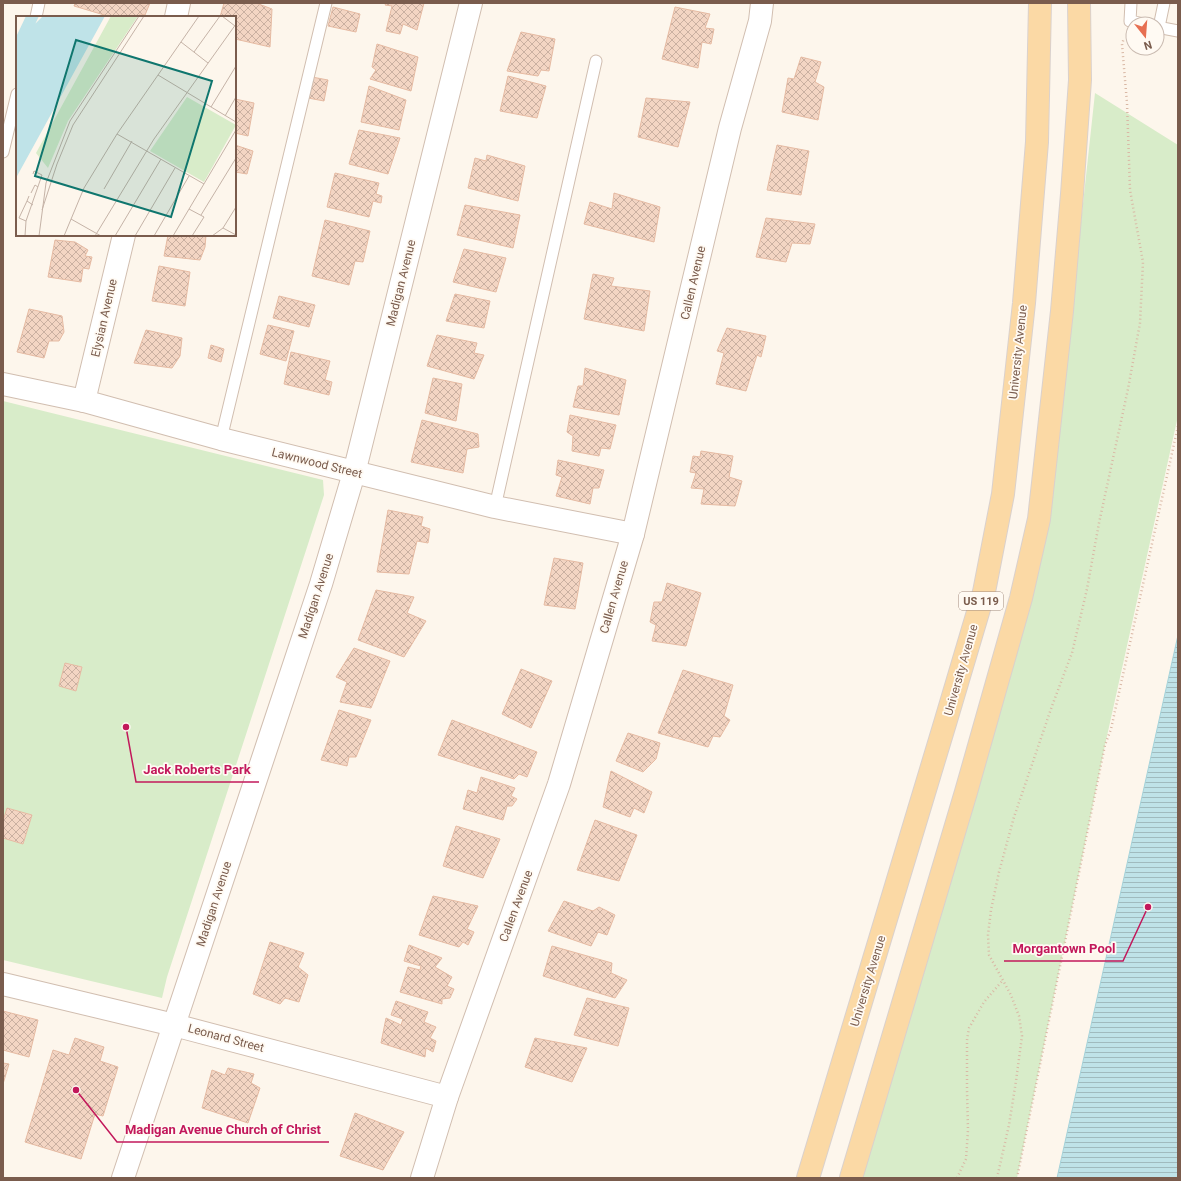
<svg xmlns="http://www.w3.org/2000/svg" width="1181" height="1181" font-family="Roboto,sans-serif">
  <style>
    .park { fill: #d8ecc9 }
    .water { fill: url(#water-rules); stroke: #a5d3da }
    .building { fill: url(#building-cross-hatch); stroke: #e6bba3 }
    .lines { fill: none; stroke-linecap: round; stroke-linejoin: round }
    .lane-casing { stroke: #d1beb0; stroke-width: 13 }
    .street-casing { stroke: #d1beb0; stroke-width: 24 }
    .primary-casing { stroke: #dad1cd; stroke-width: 24 }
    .path { stroke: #d9b8a5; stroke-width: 2.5; stroke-dasharray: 1 3; stroke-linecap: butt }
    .lane { stroke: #fff; stroke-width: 11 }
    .street { stroke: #fff; stroke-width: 22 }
    .primary { stroke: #fbd9a5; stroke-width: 22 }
    .labels { text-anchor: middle; stroke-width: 3.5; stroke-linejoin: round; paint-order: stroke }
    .shield { fill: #fffaf3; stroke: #a28b7f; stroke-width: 1 }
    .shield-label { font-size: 11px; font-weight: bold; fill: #7a5c4d }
    .street-label { font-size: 12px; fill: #7a5c4d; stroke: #fffaf3 }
    .inset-road { fill: none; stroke: #c5b3a7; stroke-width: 1 }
    .view { fill: #0f766e; fill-opacity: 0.15; stroke: #0f766e; stroke-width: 2 }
    .inset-edge { fill: none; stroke: #7a5c4d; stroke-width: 2 }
    .leader { fill: none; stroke: #c2185b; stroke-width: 1.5 }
    .callout-dot { fill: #c2185b; stroke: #fffaf3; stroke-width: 1.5 }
    .callout-label { font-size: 13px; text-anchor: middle; font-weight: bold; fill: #c2185b; stroke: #fffaf3; stroke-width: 3.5; stroke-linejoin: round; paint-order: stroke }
  </style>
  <defs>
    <pattern id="water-rules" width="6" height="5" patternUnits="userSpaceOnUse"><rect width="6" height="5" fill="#bfe3e8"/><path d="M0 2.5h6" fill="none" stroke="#a0bbbe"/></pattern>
    <pattern id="building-cross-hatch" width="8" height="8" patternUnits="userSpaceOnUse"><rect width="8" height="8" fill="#f3d5c3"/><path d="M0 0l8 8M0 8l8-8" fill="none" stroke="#cab0a1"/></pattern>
  </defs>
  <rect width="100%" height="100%" fill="#fdf6ec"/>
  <g class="park">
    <polygon points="1095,93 1178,145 1178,416 1105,745 1017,1178 850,1178 1049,518"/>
    <polygon points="3,401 323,480 324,495 167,977 162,998 3,960"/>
  </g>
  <polygon class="water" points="1178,635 1178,1178 1057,1178"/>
  <g class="building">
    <polygon points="75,3 150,3 145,15 140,14 139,17 111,17 74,6"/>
    <polygon points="224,3 256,3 272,9 270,47 235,39 235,17 220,17"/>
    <polygon points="386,3 424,3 417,30 403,24 400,34 386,31 392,6 385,5"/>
    <polygon points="333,7 360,14 356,32 328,26"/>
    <polygon points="675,7 710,14 705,28 714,29 711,44 702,42 698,68 662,59"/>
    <polygon points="521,32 555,39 549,71 541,70 538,76 507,71"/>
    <polygon points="377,44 418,57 411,91 370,79 376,70 372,67"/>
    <polygon points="801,57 821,62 815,82 824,87 818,120 782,112 788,78 794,79"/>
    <polygon points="508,76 546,86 537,118 500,111"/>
    <polygon points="312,77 328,80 324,101 308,98"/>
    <polygon points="369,86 406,100 399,130 361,122"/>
    <polygon points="646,98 690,102 678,147 638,137"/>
    <polygon points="235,99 254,103 248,136 235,133"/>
    <polygon points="359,130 400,138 388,174 349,164"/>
    <polygon points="235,145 253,151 247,174 235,172"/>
    <polygon points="777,145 809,151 801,195 767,190"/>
    <polygon points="487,155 525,166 518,201 468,188 475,158 486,161"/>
    <polygon points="335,173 379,183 376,194 382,196 381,203 373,201 369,217 327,207"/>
    <polygon points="614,193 660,207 654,242 584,224 590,202 612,209"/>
    <polygon points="465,205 520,215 513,248 457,235"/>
    <polygon points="766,218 815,224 810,244 792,243 786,262 756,257"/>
    <polygon points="325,220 370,231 363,262 355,261 349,285 312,276"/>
    <polygon points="168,235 206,235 205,247 200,260 164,256"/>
    <polygon points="55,240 75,242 88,250 85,256 92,257 89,269 83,268 81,282 48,277"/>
    <polygon points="464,249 506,258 496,292 453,282"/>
    <polygon points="159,266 190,272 185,306 152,301"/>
    <polygon points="593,274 614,278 611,286 650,291 644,331 584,319"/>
    <polygon points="455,294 490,301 484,328 446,321"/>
    <polygon points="279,296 315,305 309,327 273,318"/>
    <polygon points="29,309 62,316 64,332 59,341 49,341 44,358 17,352"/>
    <polygon points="268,325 294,331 286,361 260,354"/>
    <polygon points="727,328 766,336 761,357 757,355 746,391 716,384 724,353 717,351"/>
    <polygon points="146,330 182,338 180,356 172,368 134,363"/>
    <polygon points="437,335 477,343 474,353 484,355 474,379 427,366"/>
    <polygon points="211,345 224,349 221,362 208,358"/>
    <polygon points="291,352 330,361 325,380 332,382 329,395 284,384"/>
    <polygon points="585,368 626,380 619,415 573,407 578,386 583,386"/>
    <polygon points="433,378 462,384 456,421 425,413"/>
    <polygon points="570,415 616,425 610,449 601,448 599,456 572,451 573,436 567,432"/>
    <polygon points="422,420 478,434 479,447 467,449 463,473 411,462"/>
    <polygon points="701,451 733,456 729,477 742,481 735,506 701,504 704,489 691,488 696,473 690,472 693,456 700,457"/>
    <polygon points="558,460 604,470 599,488 593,488 590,504 556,496 562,477 556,475"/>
    <polygon points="388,510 423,517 421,526 430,529 428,543 417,541 409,574 377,572"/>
    <polygon points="554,558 583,563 575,609 544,605"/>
    <polygon points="667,583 701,593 686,646 652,641 656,625 650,622 654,602 662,602"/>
    <polygon points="376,590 414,597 407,613 426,621 404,657 358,640"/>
    <polygon points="354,648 390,661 371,708 340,702 347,682 336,677"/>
    <polygon points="65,663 82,667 76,691 59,686"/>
    <polygon points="521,669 552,681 531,728 502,714"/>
    <polygon points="683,670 733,685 724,716 730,720 720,737 713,736 708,747 658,733"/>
    <polygon points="339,710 371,720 356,757 349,757 347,766 321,760"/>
    <polygon points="452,720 537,752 527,777 519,774 514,779 438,755"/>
    <polygon points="628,733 660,743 656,759 643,772 616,761"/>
    <polygon points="611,771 652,792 644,813 634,808 630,817 603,807"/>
    <polygon points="481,777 515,788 511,796 517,799 512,806 507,806 503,820 463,809 468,790 477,793"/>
    <polygon points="7,808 32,815 23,844 3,838 3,821"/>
    <polygon points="595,820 637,835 619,881 577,870"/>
    <polygon points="456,826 500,839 483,878 443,866"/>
    <polygon points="433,896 478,906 467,929 474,932 468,945 463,942 459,947 419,935"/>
    <polygon points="564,901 593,911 599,907 615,915 607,935 598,932 591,946 548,931"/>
    <polygon points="270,942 304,953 298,967 308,975 299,1002 285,998 280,1004 253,994"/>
    <polygon points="409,945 442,958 435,967 452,977 447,986 454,989 450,998 442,999 442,1004 400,992 408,967 420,970 421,966 404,961"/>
    <polygon points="552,946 612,963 611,973 627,980 615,998 543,976"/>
    <polygon points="587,998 629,1008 618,1046 574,1035"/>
    <polygon points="396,1001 428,1012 424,1022 436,1027 430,1038 436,1041 433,1052 426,1048 425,1057 381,1043 386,1018 401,1025 403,1019 391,1015"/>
    <polygon points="3,1011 38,1020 29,1057 3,1050"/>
    <polygon points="75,1038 104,1047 100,1061 118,1067 103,1116 95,1114 81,1159 25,1142 53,1050 69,1055"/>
    <polygon points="535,1038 587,1048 572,1082 525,1067"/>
    <polygon points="3,1063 9,1064 3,1084"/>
    <polygon points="228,1068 254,1074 251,1083 260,1088 248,1123 202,1108 212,1070 225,1075"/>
    <polygon points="355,1113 404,1132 383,1170 340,1156"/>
  </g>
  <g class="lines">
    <defs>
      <g id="lane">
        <polyline points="1131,3 1130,21 1144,24"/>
        <polyline points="36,17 39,3"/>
        <polyline points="1157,27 1178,31"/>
        <polyline points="1159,27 1164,3"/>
        <polyline points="3,152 17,94"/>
        <polyline points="221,439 326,3"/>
        <polyline points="495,507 596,61"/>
      </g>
      <g id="street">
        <polyline points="176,17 179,3"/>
        <polyline points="3,384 84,401 221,439 495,507 633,534"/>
        <polyline points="84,401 124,235"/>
        <polyline points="3,984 174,1025 447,1097"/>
        <polyline points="123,1178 321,584 354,473 471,3"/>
        <polyline points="422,1178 447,1097 559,784 633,534 730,128 760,21 762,3"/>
      </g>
      <g id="primary">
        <polyline points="808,1178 946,720 984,592 1003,494 1024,303 1037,142 1040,3"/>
        <polyline points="851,1178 966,792 1021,598 1039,519 1062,311 1072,194 1080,80 1079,3"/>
      </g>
    </defs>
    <use href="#lane" class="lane-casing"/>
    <use href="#street" class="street-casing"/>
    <use href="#primary" class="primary-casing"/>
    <g class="path">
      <polyline points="957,1178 966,1159 968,1130 967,1090 967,1040 969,1028 984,1002 1003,980"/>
      <polyline points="997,1178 1009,1125 1016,1081 1022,1036 1019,1016 1011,995 989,955 988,935 991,910 999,872 1014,817 1052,706 1072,653 1087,589 1099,523 1128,389 1140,323 1143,262 1130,190 1127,103 1122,44 1124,38"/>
      <polyline points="1017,1178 1105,745 1111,729 1178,426"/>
    </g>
    <use href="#lane" class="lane"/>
    <use href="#street" class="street"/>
    <use href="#primary" class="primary"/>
  </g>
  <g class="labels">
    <rect class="shield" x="959" y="592" width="44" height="18" rx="3"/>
    <g class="shield-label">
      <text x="981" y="605">US 119</text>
    </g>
    <g class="street-label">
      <text transform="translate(401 283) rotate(-76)" y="4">Madigan Avenue</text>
      <text transform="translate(693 283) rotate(-77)" y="4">Callen Avenue</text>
      <text transform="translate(104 318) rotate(-77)" y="4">Elysian Avenue</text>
      <text transform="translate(1018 352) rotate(-84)" y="4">University Avenue</text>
      <text transform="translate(317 463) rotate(14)" y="4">Lawnwood Street</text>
      <text transform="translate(316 596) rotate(-72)" y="4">Madigan Avenue</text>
      <text transform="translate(614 597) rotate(-74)" y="4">Callen Avenue</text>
      <text transform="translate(961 670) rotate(-74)" y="4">University Avenue</text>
      <text transform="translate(214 904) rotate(-72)" y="4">Madigan Avenue</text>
      <text transform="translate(516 906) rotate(-70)" y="4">Callen Avenue</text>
      <text transform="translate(868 981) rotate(-73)" y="4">University Avenue</text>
      <text transform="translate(226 1038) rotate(15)" y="4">Leonard Street</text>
    </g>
  </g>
  <g transform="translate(16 16)">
    <rect width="220" height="220" fill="#fdf6ec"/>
    <path d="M95,0H122L52,105L32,152L20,137ZM171,81L220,109L188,166L134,135Z" fill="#d8ecc9"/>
    <path d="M10,0H23L5,38L19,8L27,0H89L0,162V21Z" fill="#bfe3e8"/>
    <path class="inset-road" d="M206,0L219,10M165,26L192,47M178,36L204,0M142,59L220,106M195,91L220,50M209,100L220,81M101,118L188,168M88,173L116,125M15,177L19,169L22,171M13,180L11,185L17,189M173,193L188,201L176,220M26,194L41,148L57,109L128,0M185,199L220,142M55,203L85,220M10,205L3,202L11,185M207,212L220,219M9,220L10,205L26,159L18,155L17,158M23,220L30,167L54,105L123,0M48,220L68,172L101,118L183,0M79,220L138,123L220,8M99,220L145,143M119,220L159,152M138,220L173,160M157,220L220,114M196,220L207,212L220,191"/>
    <path class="view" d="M60,24L196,65L155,201L19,160Z"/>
    <rect width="220" height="220" class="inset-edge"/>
  </g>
  <path class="leader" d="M126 727L136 782H259M1148 907L1123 961H1004M76 1090L117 1142H329"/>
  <g class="callout-dot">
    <circle cx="126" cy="727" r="4"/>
    <circle cx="1148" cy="907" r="4"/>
    <circle cx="76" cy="1090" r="4"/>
  </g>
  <g class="callout-label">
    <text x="197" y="774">Jack Roberts Park</text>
    <text x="1064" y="953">Morgantown Pool</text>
    <text x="223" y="1134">Madigan Avenue Church of Christ</text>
  </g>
  <rect width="1181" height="1181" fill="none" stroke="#7a5c4d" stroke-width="8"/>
  <g transform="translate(1145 36) rotate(163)"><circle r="19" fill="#fffaf3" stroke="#cabbb1"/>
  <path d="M0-3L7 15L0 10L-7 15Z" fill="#e76f51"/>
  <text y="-6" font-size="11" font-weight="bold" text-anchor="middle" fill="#7a5c4d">N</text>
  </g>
</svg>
